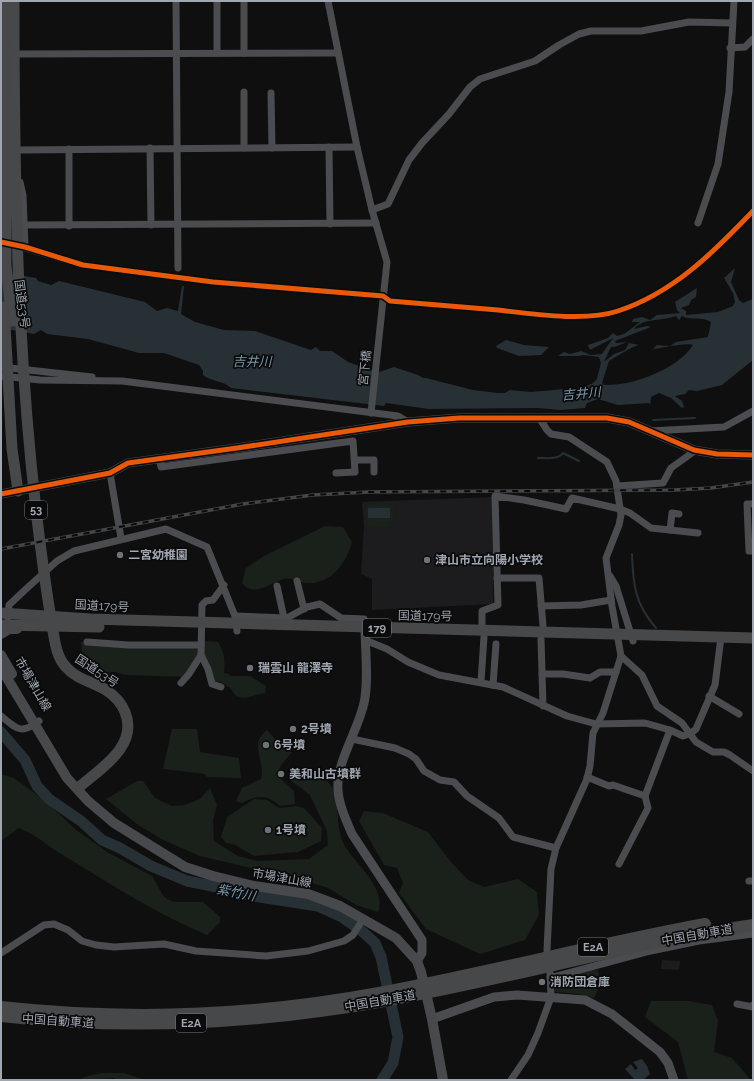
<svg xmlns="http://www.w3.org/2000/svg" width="754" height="1081" font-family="Raleway,'Noto Sans JP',sans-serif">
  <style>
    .built { fill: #1c1c1e }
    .green { fill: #1a201a }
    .water { fill: #273034; fill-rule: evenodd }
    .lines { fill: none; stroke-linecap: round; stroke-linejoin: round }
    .stream { stroke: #273034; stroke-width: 2 }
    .river { stroke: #273034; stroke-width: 11 }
    .minor { stroke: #4a4c4f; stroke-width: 7 }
    .tertiary { stroke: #4a4c4f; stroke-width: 9 }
    .secondary { stroke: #48494c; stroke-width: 10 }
    .trunk { stroke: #46484a; stroke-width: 11 }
    .motorway { stroke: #46484a; stroke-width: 12 }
    .rail-casing { stroke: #444648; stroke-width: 3.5 }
    .rail { stroke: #0a0a0b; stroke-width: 2; stroke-dasharray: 6; stroke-linecap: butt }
    .cycleway-casing { stroke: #0a0a0b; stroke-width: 8 }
    .cycleway { stroke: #e8590c; stroke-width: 5 }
    .poi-dot { fill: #6d7279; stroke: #0a0a0b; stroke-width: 1.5 }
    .labels { text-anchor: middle; stroke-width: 3.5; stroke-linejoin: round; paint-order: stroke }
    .shield { fill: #0a0a0b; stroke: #73787f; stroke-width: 1 }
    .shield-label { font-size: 11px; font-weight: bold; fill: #a0a7b1 }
    .street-label { font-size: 12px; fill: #a0a7b1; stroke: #0a0a0b }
    .poi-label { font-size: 12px; font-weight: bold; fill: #a0a7b1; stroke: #0a0a0b; text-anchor: start }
    .water-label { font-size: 13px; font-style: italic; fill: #7799ad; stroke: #0a0a0b }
  </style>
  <rect width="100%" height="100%" fill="#0f0f10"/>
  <g class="built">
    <polygon points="493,497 493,604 372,610 372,579 361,574 364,526 362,502"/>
    <polygon points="662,960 680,961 679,970 661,969"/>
  </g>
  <g class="green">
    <polygon points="393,504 394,521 390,521 391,527 368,528 365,505"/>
    <path d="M325,526L343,527L352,542C346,564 331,585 305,583C298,582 292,577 284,579C269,583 254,598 242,583L246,568L264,556Z"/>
    <path d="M204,641L218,642C225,653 225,661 224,673L229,674L230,676H250L266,686L265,693L244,698L236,696L230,688L221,682L214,681L204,656Z"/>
    <polygon points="81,642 200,647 200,653 186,677 126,675 115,672 97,673 82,661"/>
    <polygon points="172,729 197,729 200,752 239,758 241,778 207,777 205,774 163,769"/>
    <path d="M267,730L283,748L292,752L281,765L278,773L281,779L294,791L295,804L280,806C267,794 258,795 242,803L236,801L242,788L261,779C266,762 248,744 267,730Z"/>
    <path d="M308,771C314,774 323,776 327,781C342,794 334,829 345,846C356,865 387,888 378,912L356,905L328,888L309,882L200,856L163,840L138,825L106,799L137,781H143L155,798L172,806L185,805L200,799L210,788L217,805L213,820L214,841L238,856L257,861L309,859L328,845L327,831L310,795L290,780L296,772Z"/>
    <path d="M1,774L14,778L44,800L75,829L107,852L152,876L164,897L173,902H203L220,917V922L207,935C157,914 112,885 66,857C48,847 39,836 19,828L1,841Z"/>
    <polygon points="254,799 267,800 279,808 296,806 304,808 322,828 321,841 298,852 254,856 235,845 226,843 221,837 227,817"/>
    <polygon points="364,811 383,813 428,832 451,862 468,880 484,887 518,879 537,892 539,915 525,940 480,954 426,929 399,893 403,883 397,868 384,865 359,821"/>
    <polygon points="594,970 598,970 600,977 596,985 598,990 594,998 578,994 556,992 554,990 553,982 554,979"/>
    <polygon points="651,1001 688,1001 712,1005 718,1021 714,1052 732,1058 751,1080 688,1080 678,1042 645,1017"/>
    <polygon points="102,1073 124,1073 146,1080 118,1080 113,1078 78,1080 88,1076"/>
  </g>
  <g class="water">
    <path d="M735,268L731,282L739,300L743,303L753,299V360L722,385L697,391L689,390L685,394L675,396L682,401L684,407L682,408L671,398L659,393L651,397L650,406L649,403L618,405L598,399L587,403L585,408L561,410L538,408L429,409L386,403L384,406L231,388C223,380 211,382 203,375V371L199,365L164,353H139L88,339L47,334L41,330L34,334L1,328V272L36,278L38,281L51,285L59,281L145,302L157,311L167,308L178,311L182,286H184L181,314L195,322L224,330L255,331L311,350L316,347L320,351H332L348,362L359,366L379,372L394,367L418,375L423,378H426L473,390L498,393H505L510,390L531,392L576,388L592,384L597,379L601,363L599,357L583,355L579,356H558L564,352L570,354L581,351L591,355L602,354L613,338L590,350L588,345L608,338L613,333L617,336L624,334L640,322H632L633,319L642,317L650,320L657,315L680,313L677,310L675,302L697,288L696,297L691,300L689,305L681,308L686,311V315L718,312L733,306L735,302L733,293L724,278ZM676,316L679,320L682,316C691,321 702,316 711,322L708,337L676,342L670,346L657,345L653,349C662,348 687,342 693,345C677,370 632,386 604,385L602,383L609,361C618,356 629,348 639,345L629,343L625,350L614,354L604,362L611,347H614L627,342L616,343L615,341L651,327L647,326L634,329C642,318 664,321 676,316Z"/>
    <polygon points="506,340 524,345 549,347 541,355 519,356 497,348 496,346"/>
    <rect x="368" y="508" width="22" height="10"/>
    <polygon points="642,1059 647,1066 650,1074 643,1080 635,1080 625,1069 631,1064 635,1070 638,1068 633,1062"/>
  </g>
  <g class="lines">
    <g class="stream">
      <polyline points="653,420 695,418"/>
      <path d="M538,458C546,458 558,460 563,453L579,461"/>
      <path d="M632,554C633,585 635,604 656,628"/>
    </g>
    <polyline class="river" points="1,732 25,760 37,786 49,799 81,821 102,840 120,848 151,866 187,881 227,889 247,895 318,906 342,917 363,932 375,943 381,957 398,1037 393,1063 382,1080"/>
    <g class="minor">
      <polyline points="176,1 178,268"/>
      <polyline points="217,1 217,53"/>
      <polyline points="328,1 357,147 372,210 387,262 371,413"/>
      <polyline points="730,48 745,47 753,39"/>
      <polyline points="244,53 244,1"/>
      <polyline points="14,54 338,53"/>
      <polyline points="244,92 244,148"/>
      <polyline points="271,93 272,148"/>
      <polyline points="329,147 330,224"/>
      <polyline points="150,148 151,225"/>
      <polyline points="69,149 69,226"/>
      <polyline points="19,150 357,147"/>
      <polyline points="20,182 23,195 25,247"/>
      <polyline points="372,210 388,204 409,160 422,143 449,114 470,87 480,79 535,61 559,45 579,34 591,31 641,31 689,22 732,23"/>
      <polyline points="698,223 718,164 729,92 734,1"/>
      <polyline points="24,225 376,223"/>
      <path d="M15,245L83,265L213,282L383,296L390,301C426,304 462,307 498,310C533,314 585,322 618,311C673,293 714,252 753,211"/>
      <polyline points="1,367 92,377"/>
      <polyline points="1,376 40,380 122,381 398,416 408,422"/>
      <polyline points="540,419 547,430 551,434 569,437 607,462 616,481 621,515 619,525 606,558 612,606 621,656 603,713 593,733 590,766 587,779 556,848 551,869 547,950"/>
      <polyline points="650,431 724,427 753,411"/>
      <polyline points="159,459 161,467 353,441 355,472 336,473"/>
      <polyline points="355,460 374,460 374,472"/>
      <polyline points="110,473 121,538"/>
      <polyline points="617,486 663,483 671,468 696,450"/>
      <polyline points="753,504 747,504 749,551 753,551"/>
      <polyline points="670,530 672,513 679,514"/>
      <polyline points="610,576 616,586 633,641"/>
      <polyline points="497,578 539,578 543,626"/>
      <polyline points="297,581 304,609"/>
      <polyline points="277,586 284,618"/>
      <polyline points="541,606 581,605 611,600"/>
      <polyline points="235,616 287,618 307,607 320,604 341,618 364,619 365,627"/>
      <polyline points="8,617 9,605 26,589 57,561 74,551 166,529 207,547 235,616 237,631"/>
      <polyline points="482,630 482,611 498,605 495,496 524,500 566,509 572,498 620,509 630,513 651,528 698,533"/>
      <polyline points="541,639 543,706"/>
      <polyline points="365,640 387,649 408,662 439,675 503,687 567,716 596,724 645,723 670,730 683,736 690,734 696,729 715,685 721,637"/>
      <polyline points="87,642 128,645 201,645"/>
      <polyline points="201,655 208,669 212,684 221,687"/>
      <polyline points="621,656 642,675 657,706 682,723 696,742 713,752 724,752 730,755 753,771"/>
      <polyline points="542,674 563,674 590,678 600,672 616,672"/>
      <polyline points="481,682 484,637"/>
      <polyline points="181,683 189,674 201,655 202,605 206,601 213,600 224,585"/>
      <polyline points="493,685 496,644"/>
      <polyline points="709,696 739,714"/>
      <path d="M1,716C17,729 21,735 39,721"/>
      <polyline points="352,739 395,748 409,754 416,759 424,771 440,780 454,782 467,796 499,818 513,837 556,848"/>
      <polyline points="587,777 609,786 613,785 645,796 648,808 619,864"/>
      <polyline points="645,796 670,730"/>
      <polyline points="749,881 753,881"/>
      <polyline points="1,953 44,925 54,924 68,930 82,941 96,945 114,947 164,944 196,951 266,956 308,951 344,941 353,935 363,919"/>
      <polyline points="550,978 646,952 699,941 753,934"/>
      <polyline points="737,1004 753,1007 753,1005"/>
      <polyline points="511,1080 528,1055 538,1033 551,997 550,973"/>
    </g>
    <g class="tertiary">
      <polyline points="1,494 110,473 128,463 237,448 408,422 459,418 607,418 629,422 694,450 717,454 753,455"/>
      <path d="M365,627C365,649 369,682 364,703C358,731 336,762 338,790C339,805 346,820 352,834L422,940V953L417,961"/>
      <polyline points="432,1019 494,997 517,995 585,1000 612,1014 660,1052 668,1063 674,1080"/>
    </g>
    <g class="secondary">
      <polyline points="1,634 9,629 17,629"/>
      <polyline points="1,655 12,674"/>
      <polyline points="1,668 67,778 88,801 114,823 185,867 213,876 254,886 308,894 340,906 396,938 417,961 421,972 432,1019 443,1080"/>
    </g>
    <g class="trunk">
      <polyline points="5,1 6,265 12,321"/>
      <path d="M14,1C14,212 18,423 53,631C55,643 57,658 66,667C76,679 93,682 106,690C115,696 121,702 125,712C139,746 100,769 78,788"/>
      <polyline points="4,307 12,449 18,491"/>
      <polyline points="1,613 90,619 753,638"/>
      <polyline points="1,625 99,627"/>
    </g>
    <g class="motorway">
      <path d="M1,1007C127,1021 255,1016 379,993C488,973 596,944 705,924"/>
      <path d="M1,1016C127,1030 254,1024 378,1002C504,980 627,944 753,925"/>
    </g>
    <defs>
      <polyline id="rail" points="1,549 243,504 313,495 368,492 674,490 711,488 753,482"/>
    </defs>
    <use href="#rail" class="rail-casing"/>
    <use href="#rail" class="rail"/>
    <defs>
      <g id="cycleway">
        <path d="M1,242L25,247L83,265L213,282L383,296L390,301C426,304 462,307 498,310C533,314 585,322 618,311C673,293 714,252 753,211"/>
        <polyline points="1,494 110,473 128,463 237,448 408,422 459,418 607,418 629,422 694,450 717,454 753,455"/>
      </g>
    </defs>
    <use href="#cycleway" class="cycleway-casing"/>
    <use href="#cycleway" class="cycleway"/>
  </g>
  <g class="poi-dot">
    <circle cx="120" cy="555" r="4"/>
    <circle cx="427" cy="560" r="4"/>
    <circle cx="250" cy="668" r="4"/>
    <circle cx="293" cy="729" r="4"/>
    <circle cx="266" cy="745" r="4"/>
    <circle cx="281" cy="774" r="4"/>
    <circle cx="268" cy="830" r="4"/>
    <circle cx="542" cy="982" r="4"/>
  </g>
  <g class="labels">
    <g class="shield">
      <rect x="25" y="501" width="22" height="18" rx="3"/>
      <rect x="363" y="619" width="28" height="18" rx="3"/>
      <rect x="578" y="938" width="30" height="18" rx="3"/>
      <rect x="176" y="1014" width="30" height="18" rx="3"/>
    </g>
    <g class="shield-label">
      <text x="36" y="514">53</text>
      <text x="377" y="632">179</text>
      <text x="593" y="951">E2A</text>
      <text x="191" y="1027">E2A</text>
    </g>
    <g class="street-label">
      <text transform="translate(22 304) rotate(82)" y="4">国道53号</text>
      <text transform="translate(365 368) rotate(-84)" y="4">宮下橋</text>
      <text transform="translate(102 606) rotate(3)" y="4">国道179号</text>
      <text transform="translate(425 616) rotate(1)" y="4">国道179号</text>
      <text transform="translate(97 671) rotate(33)" y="4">国道53号</text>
      <text transform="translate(33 684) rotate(60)" y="4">市場津山線</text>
      <text transform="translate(282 878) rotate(10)" y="4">市場津山線</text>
      <text transform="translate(697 935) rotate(-10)" y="4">中国自動車道</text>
      <text transform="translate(380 1001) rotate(-10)" y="4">中国自動車道</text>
      <text transform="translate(58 1021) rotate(4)" y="4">中国自動車道</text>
    </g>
    <g class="poi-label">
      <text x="128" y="559">二宮幼稚園</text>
      <text x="435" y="564">津山市立向陽小学校</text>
      <text x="258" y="672">瑞雲山 龍澤寺</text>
      <text x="301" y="733">2号墳</text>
      <text x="274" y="749">6号墳</text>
      <text x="289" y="778">美和山古墳群</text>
      <text x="276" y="834">1号墳</text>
      <text x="550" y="986">消防団倉庫</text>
    </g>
    <g class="water-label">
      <text x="252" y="366">吉井川</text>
      <text transform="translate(581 393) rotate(-5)" y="5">吉井川</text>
      <text transform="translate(236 892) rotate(11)" y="5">紫竹川</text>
    </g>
  </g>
  <rect width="754" height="1081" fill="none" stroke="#a0a7b1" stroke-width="4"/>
</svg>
